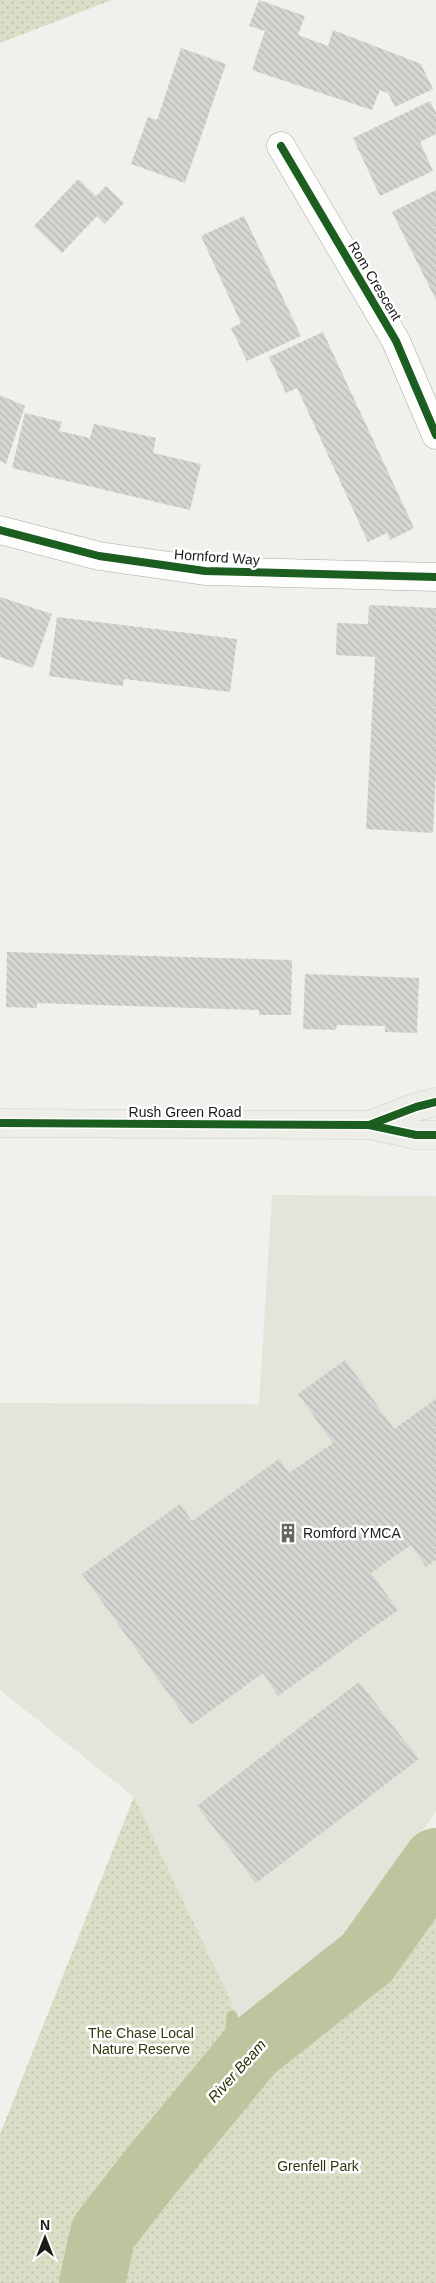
<svg xmlns="http://www.w3.org/2000/svg" width="436" height="2283" font-family="Helvetica,sans-serif">
  <style>
    .built { fill: #e2e5d9 }
    .park { fill: url(#park-dots) }
    .lines { fill: none; stroke-linecap: round; stroke-linejoin: round }
    .stream { stroke: #bec49e; stroke-width: 11 }
    .river { stroke: #bec49e; stroke-width: 66 }
    .building { fill: url(#building-back-hatch) }
    .street-casing { stroke: #a7a8a4; stroke-width: 29 }
    .primary-casing { stroke: #cccdca; stroke-width: 29 }
    .street { stroke: #fdfdfc; stroke-width: 28 }
    .primary { stroke: #edeee7; stroke-width: 28 }
    .cycleway-casing { stroke: #fff; stroke-width: 11 }
    .cycleway { stroke: #1b5e20; stroke-width: 8 }
    .labels { text-anchor: middle; stroke-width: 5; stroke-linejoin: round; paint-order: stroke }
    .street-label { font-size: 14px; fill: #1b1b18; stroke: #fff }
    .poi-label { font-size: 14px; fill: #1b1b18; stroke: #fff; text-anchor: start }
    .park-label { font-size: 14px; fill: #32360d; stroke: #fff }
    .water-label { font-size: 15px; font-style: italic; fill: #2d3106; stroke: #fff }
  </style>
  <defs>
    <pattern id="park-dots" width="8" height="8" patternUnits="userSpaceOnUse" patternTransform="scale(1.25)"><rect width="8" height="8" fill="#dbdec7"/><path d="M2 2h.1M6 6h.1" fill="none" stroke="#bbbeaa" stroke-width="1.8" stroke-linecap="round"/></pattern>
    <pattern id="building-back-hatch" width="6" height="6" patternUnits="userSpaceOnUse" patternTransform="scale(1.25)"><rect width="6" height="6" fill="#d5d6d2"/><path d="M-1 5l2 2M0 0l6 6M5-1l2 2" fill="none" stroke="#b6b7b4"/></pattern>
  </defs>
  <rect width="100%" height="100%" fill="#f0f1ec"/>
  <polygon class="built" points="272,1195 436,1196 436,1811 353,1929 249,2041 134,1797 0,1690 0,1403 259,1404"/>
  <g class="park">
    <polygon points="0,0 112,0 0,43"/>
    <polygon points="134,1797 258,2059 326,2015 436,1877 436,2283 0,2283 0,2134"/>
  </g>
  <g class="lines">
    <polyline class="stream" points="227,2079 232,2016"/>
    <polyline class="river" points="92,2283 103,2233 152,2170 252,2049 367,1958 436,1861"/>
  </g>
  <g class="building">
    <polygon points="259,0 305,16 298,35 328,46 333,30 421,64 433,89 395,107 388,93 380,90 372,110 252,70 265,31 249,26"/>
    <polygon points="181,48 226,64 185,183 131,164 148,117 157,120"/>
    <polygon points="430,101 436,113 436,134 420,142 433,171 380,196 353,138"/>
    <polygon points="78,179 96,196 106,186 124,203 105,224 97,216 62,253 34,226"/>
    <polygon points="436,190 436,300 392,212"/>
    <polygon points="244,216 301,336 247,361 231,328 241,323 201,236"/>
    <polygon points="323,332 414,528 390,540 387,533 368,542 297,388 286,393 269,357"/>
    <polygon points="0,395 25,406 6,464 0,461"/>
    <polygon points="25,413 62,422 59,431 90,438 94,424 156,438 153,453 201,464 190,510 12,468"/>
    <polygon points="0,597 52,614 33,668 0,657"/>
    <polygon points="369,605 436,608 436,770 433,833 366,829 375,657 336,655 337,623 368,624"/>
    <polygon points="57,617 237,639 230,692 124,679 123,686 49,676"/>
    <polygon points="7,952 292,960 291,1015 259,1015 259,1010 37,1003 37,1008 6,1007"/>
    <polygon points="305,974 419,978 417,1033 385,1032 385,1026 337,1025 336,1030 303,1029"/>
    <polygon points="345,1360 394,1429 436,1399 436,1560 426,1567 411,1545 371,1573 398,1610 278,1696 263,1673 191,1725 82,1574 180,1504 192,1521 279,1459 289,1473 333,1443 298,1394"/>
    <polygon points="359,1682 419,1759 256,1883 197,1806"/>
  </g>
  <g class="lines">
    <defs>
      <g id="street">
        <polyline points="281,146 396,341 436,435"/>
        <polyline points="0,530 99,556 205,571 436,577"/>
      </g>
      <g id="primary">
        <polyline points="0,1123 369,1125 416,1135 436,1135"/>
        <polyline points="369,1125 416,1107 436,1102"/>
      </g>
    </defs>
    <use href="#street" class="street-casing"/>
    <use href="#primary" class="primary-casing"/>
    <use href="#street" class="street"/>
    <use href="#primary" class="primary"/>
    <defs>
      <g id="cycleway">
        <polyline points="281,146 396,341 436,435"/>
        <polyline points="0,530 99,556 205,571 436,577"/>
        <polyline points="0,1123 369,1125 416,1135 436,1135"/>
        <polyline points="369,1125 416,1107 436,1102"/>
      </g>
    </defs>
    <use href="#cycleway" class="cycleway-casing"/>
    <use href="#cycleway" class="cycleway"/>
  </g>
  <defs>
    <symbol id="building-bare" viewBox="-9 -9 18 18"><path d="M-4-6H4V6H1V3H-1V6H-4ZM-2.5-4.3h1.7v1.8h-1.7ZM.8-4.3h1.7v1.8H.8ZM-2.5-1h1.7V.8h-1.7ZM.8-1h1.7V.8H.8Z" fill="#666662" stroke="#fff" stroke-width="2.5" paint-order="stroke"/></symbol>
  </defs>
  <g fill-rule="evenodd">
    <use href="#building-bare" x="274" y="1519" width="28" height="28"/>
  </g>
  <g class="labels">
    <g class="street-label">
      <text transform="translate(375 281) rotate(59)" y="5">Rom Crescent</text>
      <text transform="translate(217 557) rotate(4)" y="5">Hornford Way</text>
      <text x="185" y="1117">Rush Green Road</text>
    </g>
    <g class="poi-label">
      <text x="303" y="1538">Romford YMCA</text>
    </g>
    <g class="park-label">
      <text x="141" y="2038">The Chase Local<tspan x="141" dy="16">Nature Reserve</tspan></text>
      <text x="318" y="2171">Grenfell Park</text>
    </g>
    <g class="water-label">
      <text transform="translate(237 2071) rotate(-48)" y="5">River Beam</text>
    </g>
  </g>
  <g transform="translate(45 2238)" stroke="#ffffff" stroke-width="4" paint-order="stroke">
  <path d="M0-4L9 19L0 12L-9 19Z" fill="#1b1b18"/>
  <text y="-8" font-size="14" font-weight="bold" text-anchor="middle" fill="#1b1b18">N</text>
  </g>
</svg>
